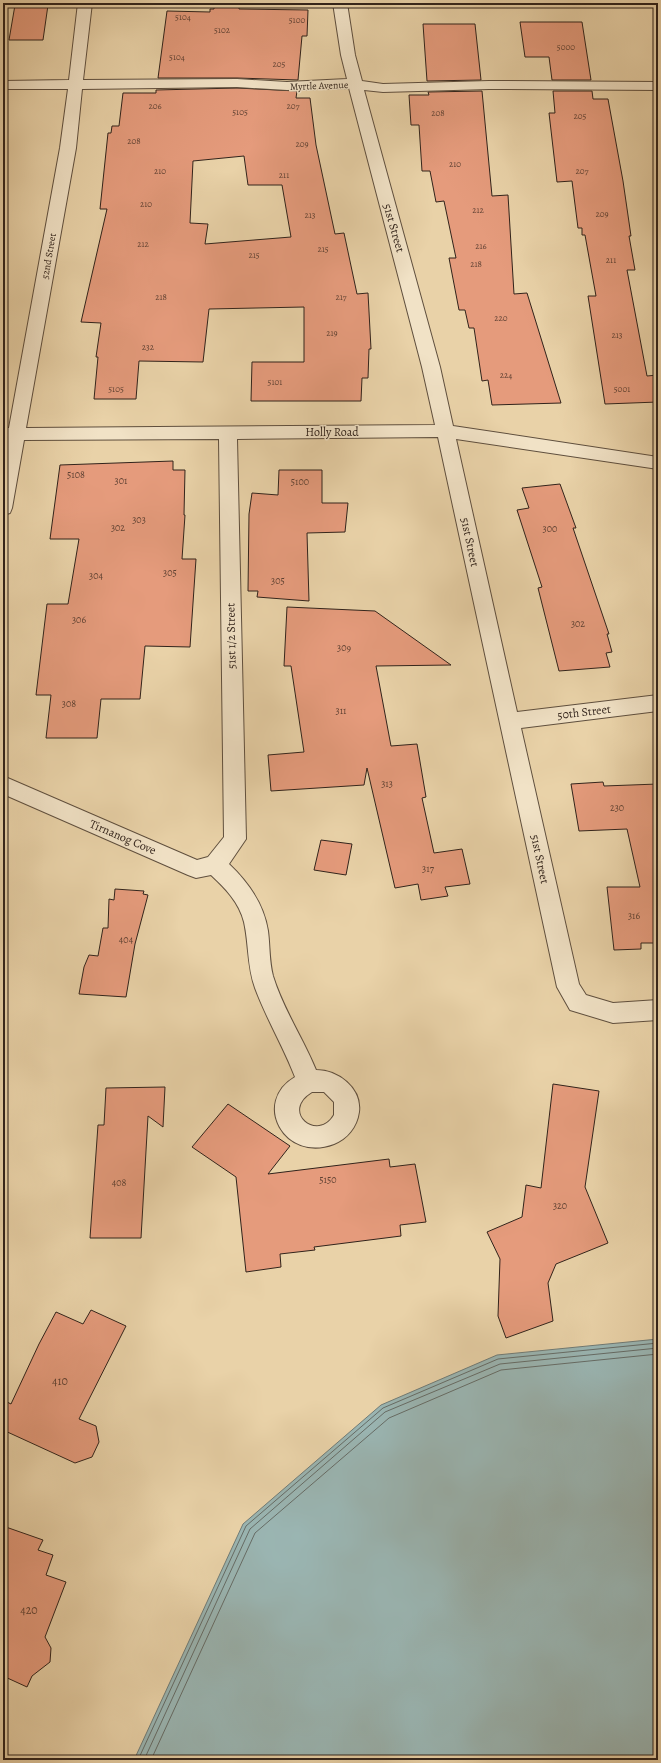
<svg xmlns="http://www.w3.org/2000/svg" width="661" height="1763" font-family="Alegreya,serif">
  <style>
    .water { fill: #9ab5b2; stroke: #707b76 }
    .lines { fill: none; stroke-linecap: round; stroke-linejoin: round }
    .shore { stroke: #666c66; stroke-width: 1 }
    .building { fill: #e59b7c; stroke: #31231b; fill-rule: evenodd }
    .minor-casing { stroke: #5f4f3e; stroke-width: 2 }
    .minor { fill: #f1e2c6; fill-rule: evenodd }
    .labels { text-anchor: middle; stroke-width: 3; stroke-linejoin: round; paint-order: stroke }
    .far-number-label { font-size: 9px; fill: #5e4133 }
    .far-street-label { font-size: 10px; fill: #31231b; stroke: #f1e2c6 }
    .number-label { font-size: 10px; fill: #5e4133 }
    .street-label { font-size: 12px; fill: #31231b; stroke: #f1e2c6 }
    .near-number-label { font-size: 12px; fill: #5e4133 }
  </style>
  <rect width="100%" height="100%" fill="#e9d2a8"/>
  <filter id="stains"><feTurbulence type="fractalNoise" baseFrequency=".005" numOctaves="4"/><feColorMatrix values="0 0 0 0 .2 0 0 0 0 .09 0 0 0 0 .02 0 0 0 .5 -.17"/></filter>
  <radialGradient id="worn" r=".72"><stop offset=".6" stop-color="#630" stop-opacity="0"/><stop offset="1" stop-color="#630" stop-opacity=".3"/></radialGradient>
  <polygon class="water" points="658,1339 658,1760 134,1760 243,1524 381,1405 497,1355"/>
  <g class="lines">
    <g class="shore">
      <polyline points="138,1760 246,1526 383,1408 498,1359 658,1343"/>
      <polyline points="144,1760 250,1529 385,1412 500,1364 658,1348"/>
      <polyline points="151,1760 255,1533 389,1418 501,1370 658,1354"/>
    </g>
  </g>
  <g class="building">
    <polygon points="15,5 48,5 43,40 9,40"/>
    <polygon points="214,6 239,7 239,9 308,10 307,36 302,36 298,80 237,78 158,78 167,11 210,12 210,9 214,9"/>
    <polygon points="520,22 582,22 591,80 552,80 549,57 525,57"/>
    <polygon points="423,24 475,24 481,80 427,81"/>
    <path d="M237,88L297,91L296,98H310L316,145L335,234L344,233L357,294L368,293L371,349H369L368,378H362L361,401H251L252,362H304V307L209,309L203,362L139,361L136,399H94L98,357H96L101,323L81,322L107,209H100L108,133H111L112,126H119L123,93H156V90ZM244,156L248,185H282L291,237L205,244L208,224L190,223L193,161Z"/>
    <polygon points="482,91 492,196 508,195 514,294 527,293 561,403 492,405 488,380 482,381 474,328 469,328 465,310 459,310 449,258 456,258 444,201 436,202 430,171 422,171 419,125 411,125 409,95 429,95 428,92"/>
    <polygon points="553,91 592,91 593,99 608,99 623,181 631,236 629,236 635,270 627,270 647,376 658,375 658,402 605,404 588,296 596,296 585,235 582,235 582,228 578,228 572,181 557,182 549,113 555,113"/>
    <polygon points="173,461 173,470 185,470 184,515 185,515 182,559 196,559 190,647 145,646 140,699 101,699 97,738 46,738 51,695 36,695 47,604 68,604 79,539 50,539 60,465"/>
    <polygon points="279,470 322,470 322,503 348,503 345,532 307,533 309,601 257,597 258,591 248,591 249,514 252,493 278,495"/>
    <polygon points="560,484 576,528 573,528 609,634 607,634 612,652 606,653 610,667 559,671 538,588 542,587 517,510 529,508 522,488"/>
    <polygon points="287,607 375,611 451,665 376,666 391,746 417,744 426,797 422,798 434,853 462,849 470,884 445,887 448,896 421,900 418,884 395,888 367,768 364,785 271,791 268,755 304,752 291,666 284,666"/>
    <polygon points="603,782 604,786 658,784 658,943 641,943 641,949 614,950 607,887 640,887 627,829 579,831 571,784"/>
    <polygon points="321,840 352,844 346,875 314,870"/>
    <polygon points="115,889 144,891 143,894 148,895 135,944 126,997 79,994 84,967 89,955 98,956 103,928 108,928 109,899 114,900"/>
    <polygon points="553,1084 599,1091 585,1187 608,1243 556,1264 548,1283 553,1321 506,1338 498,1316 500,1259 487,1232 522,1217 526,1185 541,1188"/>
    <polygon points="165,1087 163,1127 148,1116 141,1238 90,1238 98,1125 104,1125 106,1088"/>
    <polygon points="228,1104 290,1146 268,1174 389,1159 390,1167 415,1164 426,1222 400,1225 401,1236 314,1247 315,1250 280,1254 281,1267 246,1272 236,1177 192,1147"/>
    <polygon points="91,1310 126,1326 79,1419 96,1426 99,1442 92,1457 75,1463 3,1430 3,1400 11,1404 39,1344 56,1312 83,1324"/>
    <polygon points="3,1526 43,1540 38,1550 53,1555 46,1575 66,1582 45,1637 51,1648 50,1662 32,1676 27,1687 3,1676"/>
  </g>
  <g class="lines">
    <defs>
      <path id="minor" d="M78,3H92L83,80L237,79L287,82L347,79L341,55L333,3H347L355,55L362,81L383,84L489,81L658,82V90L489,89L383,92L364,90L440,367L453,426L658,457V469L456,439L517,712L658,695V711L521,728L579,984L586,995L613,1003L658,1000V1020L613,1023L570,1010L557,987L438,437L237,439L246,839L229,864C248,882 264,904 268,931C270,946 269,961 273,976C283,1009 303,1038 316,1070C338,1070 362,1088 359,1112C357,1127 347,1139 334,1144C284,1163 252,1102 295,1077C283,1046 266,1018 255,988C247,966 249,944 244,922C239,902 225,888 211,875L196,878L188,875L3,794V776L197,860L208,857L224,837L219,439L24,440L12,508L10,513L3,515V458L6,440H3V428H9L60,148L68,89H3V81L69,80ZM237,87L287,90L349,88L422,367L435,425L26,428L76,148L82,89ZM312,1092H324L334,1102V1115C318,1143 279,1112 312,1092Z"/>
    </defs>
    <use href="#minor" class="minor-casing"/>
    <use href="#minor" class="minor"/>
  </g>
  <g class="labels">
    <g class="far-number-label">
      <text x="183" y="20">5104</text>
      <text x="297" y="23">5100</text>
      <text x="222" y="33">5102</text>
      <text x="566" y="50">5000</text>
      <text x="177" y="60">5104</text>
      <text x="279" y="67">205</text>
      <text x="155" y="109">206</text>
      <text x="293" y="109">207</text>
      <text x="240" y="115">5105</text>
      <text x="438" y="116">208</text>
      <text x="580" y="119">205</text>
      <text x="134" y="144">208</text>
      <text x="302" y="147">209</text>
      <text x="455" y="167">210</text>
      <text x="160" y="174">210</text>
      <text x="582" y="174">207</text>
      <text x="284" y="178">211</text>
      <text x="146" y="207">210</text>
      <text x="478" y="213">212</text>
      <text x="602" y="217">209</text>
      <text x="310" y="218">213</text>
      <text x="143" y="247">212</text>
      <text x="481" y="249">216</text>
      <text x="323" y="252">215</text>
      <text x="254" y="258">215</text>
      <text x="611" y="263">211</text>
      <text x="476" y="267">218</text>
      <text x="161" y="300">218</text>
      <text x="341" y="300">217</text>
      <text x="501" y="321">220</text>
      <text x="332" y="336">219</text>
      <text x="617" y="338">213</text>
      <text x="148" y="350">232</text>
      <text x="506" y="378">224</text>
      <text x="275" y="385">5101</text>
      <text x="116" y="392">5105</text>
      <text x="622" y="392">5001</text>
    </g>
    <g class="far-street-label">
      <text transform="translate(319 85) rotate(-2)" y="4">Myrtle Avenue</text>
      <text transform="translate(48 256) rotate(-80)" y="4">52nd Street</text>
    </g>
    <g class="number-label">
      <text x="76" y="478">5108</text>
      <text x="121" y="484">301</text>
      <text x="300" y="485">5100</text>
      <text x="139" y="523">303</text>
      <text x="118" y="531">302</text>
      <text x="550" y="532">300</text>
      <text x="170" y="576">305</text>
      <text x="96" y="579">304</text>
      <text x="278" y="584">305</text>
      <text x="79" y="623">306</text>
      <text x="578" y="627">302</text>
      <text x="344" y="651">309</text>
      <text x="69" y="707">308</text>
      <text x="341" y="714">311</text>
      <text x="387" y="787">313</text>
      <text x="617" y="811">230</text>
      <text x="428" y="872">317</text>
      <text x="634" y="919">316</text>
      <text x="126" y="943">404</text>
      <text x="328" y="1183">5150</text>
      <text x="119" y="1186">408</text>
      <text x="560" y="1209">320</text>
    </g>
    <g class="street-label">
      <text transform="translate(394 228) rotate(74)" y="4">51st Street</text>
      <text x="332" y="436">Holly Road</text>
      <text transform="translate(470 542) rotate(78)" y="4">51st Street</text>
      <text transform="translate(231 636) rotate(-91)" y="4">51st 1/2 Street</text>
      <text transform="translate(584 712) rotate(-7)" y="4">50th Street</text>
      <text transform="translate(123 837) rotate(23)" y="4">Tirnanog Cove</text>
      <text transform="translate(540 859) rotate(78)" y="4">51st Street</text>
    </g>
    <g class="near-number-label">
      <text x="60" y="1385">410</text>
      <text x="29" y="1614">420</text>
    </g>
  </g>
  <rect width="661" height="1763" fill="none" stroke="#e9d2a8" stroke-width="16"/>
  <rect x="4" y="4" width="653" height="1755" fill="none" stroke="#31231b" stroke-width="2"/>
  <rect x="8" y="8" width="645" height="1747" fill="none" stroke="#31231b"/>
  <rect width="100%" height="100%" filter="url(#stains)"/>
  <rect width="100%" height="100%" fill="url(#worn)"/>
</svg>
